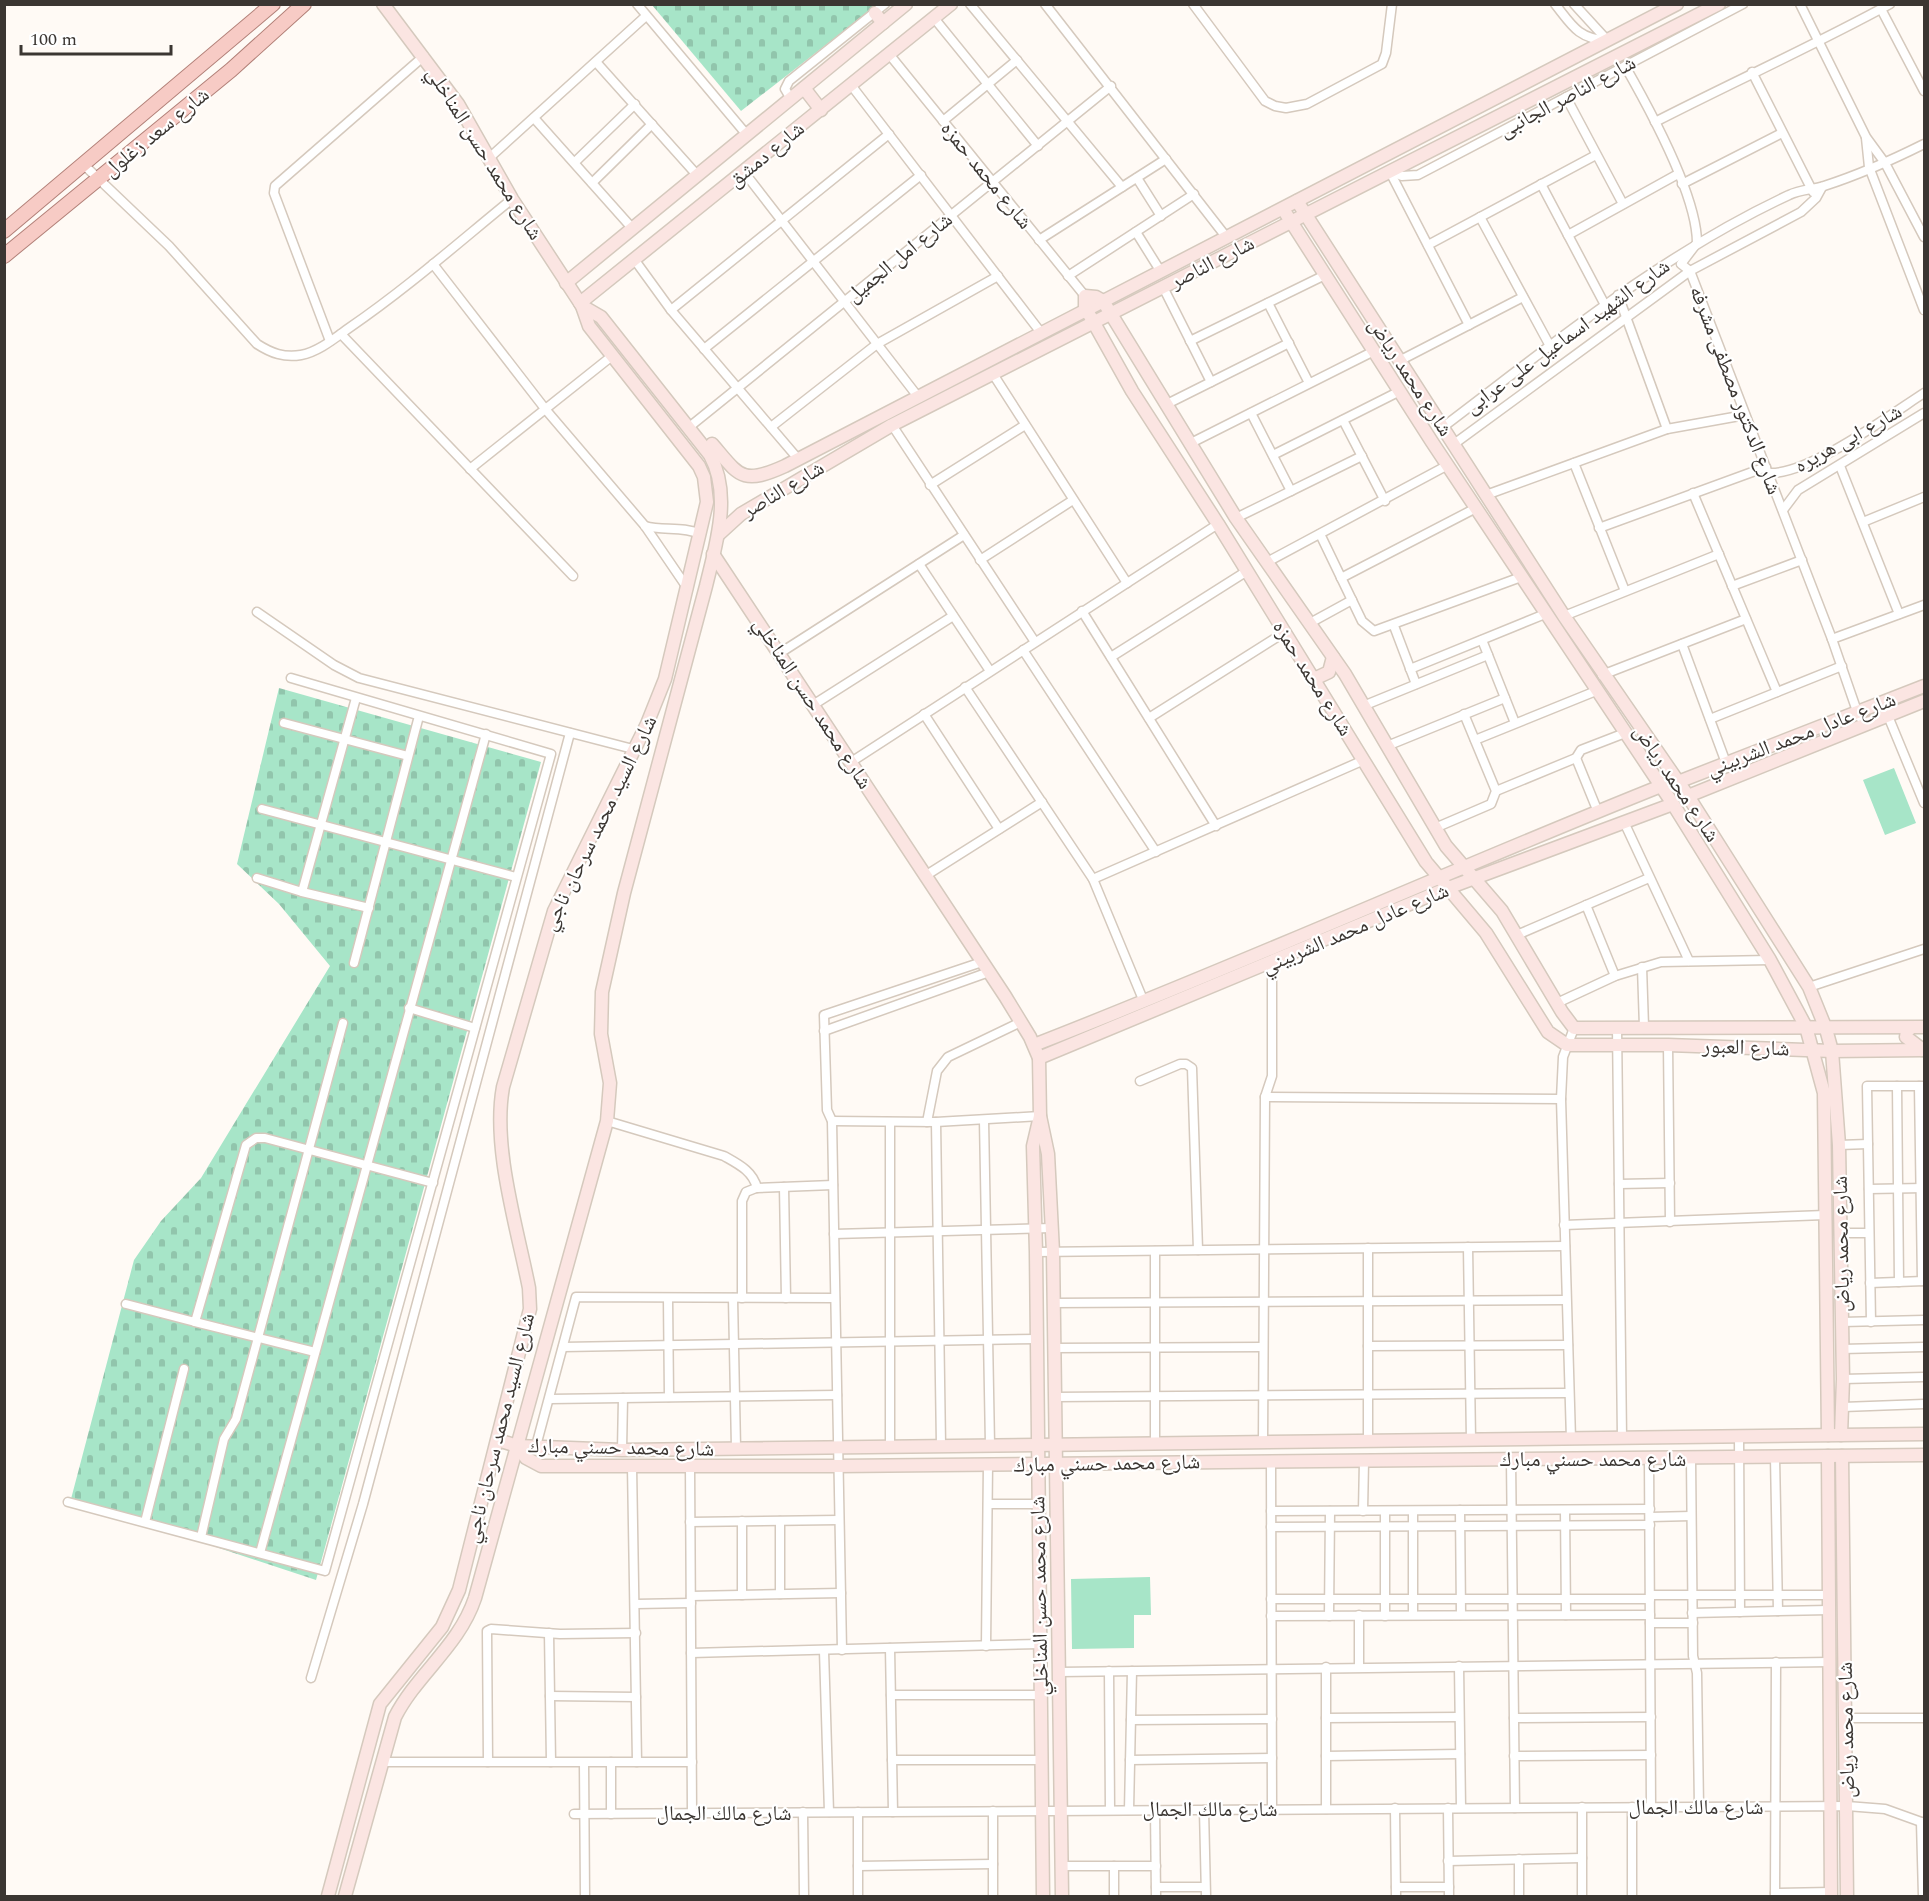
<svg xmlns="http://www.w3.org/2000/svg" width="1929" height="1901" font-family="Spectral,'Noto Naskh Arabic',serif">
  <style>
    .cemetery { fill: url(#cemetery-stones) }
    .park { fill: #a7e5c8 }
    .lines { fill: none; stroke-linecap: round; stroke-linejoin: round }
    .street-casing { stroke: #d5c9bd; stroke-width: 11 }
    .secondary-casing { stroke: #d5c9bd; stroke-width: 15 }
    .primary-casing { stroke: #b28078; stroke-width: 16 }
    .street { stroke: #fff; stroke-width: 8 }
    .secondary { stroke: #fbe5e2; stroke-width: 12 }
    .primary { stroke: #f7cbc5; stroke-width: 14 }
    .labels { text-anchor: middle; stroke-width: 4.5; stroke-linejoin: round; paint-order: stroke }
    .street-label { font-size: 21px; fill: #3b3632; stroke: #fff }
  </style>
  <defs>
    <pattern id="cemetery-stones" width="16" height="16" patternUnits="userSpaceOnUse" patternTransform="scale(1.5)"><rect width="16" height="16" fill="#a7e5c8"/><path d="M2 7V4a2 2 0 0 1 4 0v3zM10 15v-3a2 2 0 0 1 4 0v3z" fill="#91c5ac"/></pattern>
  </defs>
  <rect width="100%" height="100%" fill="#fffaf5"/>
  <g class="cemetery">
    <polygon points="652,5 877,5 741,111"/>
    <polygon points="279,688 541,762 316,1580 71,1499 134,1260 161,1221 201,1178 330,966 279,904 237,864"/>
  </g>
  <g class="park">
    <polygon points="1894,768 1916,823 1885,835 1863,780"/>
    <polygon points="1150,1577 1151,1615 1134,1615 1134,1648 1072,1649 1071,1579"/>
  </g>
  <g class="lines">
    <defs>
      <g id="street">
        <polyline points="637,4 747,135"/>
        <polyline points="970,4 1122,187"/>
        <polyline points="1045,4 1227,238"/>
        <polyline points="1193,4 1265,101 1275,106 1286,108 1307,104 1382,64 1386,53 1392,4"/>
        <path d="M1555,4C1571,24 1578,39 1606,40"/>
        <polyline points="1574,4 1607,40"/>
        <polyline points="1800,4 1866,137 1885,163 1924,237"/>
        <polyline points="1881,9 1924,91"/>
        <polyline points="934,18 1038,146"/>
        <polyline points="889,54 1085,296"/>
        <polyline points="596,62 697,175"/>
        <path d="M1625,66C1649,108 1697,196 1697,243L1681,264L1690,271L1832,639L1859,717"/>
        <polyline points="1752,72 1813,192"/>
        <polyline points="851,85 1042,334"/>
        <polyline points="1566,97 1623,204"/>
        <polyline points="791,99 785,89 789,81 885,4"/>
        <polyline points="534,118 632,228"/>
        <polyline points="943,121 1017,60"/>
        <path d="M1655,122C1733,82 1813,46 1890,4"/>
        <polyline points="1866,138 1869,167 1924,310"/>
        <polyline points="488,159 646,16"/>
        <polyline points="575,162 635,104"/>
        <path d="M84,165L169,246L257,344C271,353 284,358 301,355C318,352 335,338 349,328C406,289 458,243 512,199"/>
        <polyline points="1390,171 1402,176 1418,175 1743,4"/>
        <polyline points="744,172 919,398"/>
        <polyline points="1390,172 1469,325"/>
        <polyline points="1137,178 1161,216"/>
        <polyline points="592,183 652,124"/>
        <polyline points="1541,184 1605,305"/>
        <polyline points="1682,184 1782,133"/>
        <polyline points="1480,217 1550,346"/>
        <polyline points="1136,232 1161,272"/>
        <polyline points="1568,235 1678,174"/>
        <polyline points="1039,240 1166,159"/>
        <polyline points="1428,245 1596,155"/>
        <polyline points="634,259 671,310 799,460"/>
        <polyline points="433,264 546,410 645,526 688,589"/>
        <polyline points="1068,276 1194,194"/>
        <polyline points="1163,287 1211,382"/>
        <polyline points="1618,295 1667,429"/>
        <polyline points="1268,303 1309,383"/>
        <polyline points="671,310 889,134"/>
        <polyline points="341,334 573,576"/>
        <polyline points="330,341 274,193 275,186 424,56"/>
        <polyline points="1190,341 1325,275"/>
        <polyline points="704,349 921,175"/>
        <polyline points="1399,361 1523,297"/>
        <polyline points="993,374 1127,583"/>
        <polyline points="1165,405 1289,343"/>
        <polyline points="1251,413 1291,491"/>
        <polyline points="1343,420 1385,501"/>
        <polyline points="892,425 1035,642"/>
        <polyline points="771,427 877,344 998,276"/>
        <path d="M1443,427C1554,343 1662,254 1789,195C1801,189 1813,190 1824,186C1858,175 1892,160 1924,144"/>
        <polyline points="688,428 1111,86"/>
        <polyline points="1189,444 1374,351"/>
        <polyline points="1454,444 1690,271 1801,212 1816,198 1822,187"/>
        <polyline points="1273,455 1400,391"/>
        <polyline points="1574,463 1625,591"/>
        <polyline points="1840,466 1899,614"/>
        <polyline points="470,469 612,356"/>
        <path d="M1768,473C1807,476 1890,415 1924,393"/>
        <polyline points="930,485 1025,425"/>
        <polyline points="1693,493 1777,692"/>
        <polyline points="1486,495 1667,429 1745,415"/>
        <polyline points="1783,510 1798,490 1924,413"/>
        <polyline points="1236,518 1362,456"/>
        <polyline points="1863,522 1924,497"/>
        <path d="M645,526C663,531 683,526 700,534"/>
        <polyline points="1599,528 1766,467"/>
        <polyline points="1320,534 1362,621 1374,631 1521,577"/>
        <polyline points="980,560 1073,500"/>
        <polyline points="1267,562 1448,465"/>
        <polyline points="919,564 990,671"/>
        <polyline points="1341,578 1476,508"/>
        <polyline points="1732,586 1802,560"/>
        <polyline points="1082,611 1216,826"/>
        <polyline points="257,612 334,665 359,678 633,749"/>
        <polyline points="1564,616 1719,554"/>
        <polyline points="1310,623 1352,600"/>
        <polyline points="1394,626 1416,684"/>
        <polyline points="1832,639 1924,605"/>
        <polyline points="1482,640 1515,723"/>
        <polyline points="1682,644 1726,763"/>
        <polyline points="1023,650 1156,852"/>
        <polyline points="780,653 964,535"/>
        <polyline points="1111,657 1247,571"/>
        <polyline points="1410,669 1545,614"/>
        <polyline points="1602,675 1746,619"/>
        <polyline points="965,687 1093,879 1144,1002"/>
        <polyline points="356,698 302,892 369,908"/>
        <polyline points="813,705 953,616"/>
        <polyline points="1363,706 1488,655"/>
        <polyline points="924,714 999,829"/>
        <polyline points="1888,716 1924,803"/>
        <polyline points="1149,718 1285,632"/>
        <polyline points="1710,719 1842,666"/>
        <polyline points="284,723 408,756"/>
        <polyline points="1475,740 1596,691"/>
        <polyline points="1387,746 1505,698"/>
        <polyline points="1576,758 1598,812"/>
        <polyline points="851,762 1218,524"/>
        <polyline points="1496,791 1576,758 1581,750 1625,733"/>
        <polyline points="262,809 516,877"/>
        <polyline points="1624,822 1689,961"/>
        <polyline points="1435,828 1491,804 1496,791 1464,714"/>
        <polyline points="925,876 1042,802"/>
        <polyline points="257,878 302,892"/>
        <polyline points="1093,879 1364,760"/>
        <polyline points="1586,905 1615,976"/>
        <polyline points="1517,935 1649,878"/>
        <polyline points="354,963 419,716"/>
        <polyline points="1642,967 1644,1027"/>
        <polyline points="1809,987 1924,949"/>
        <polyline points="1557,1003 1615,976 1661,962 1770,960"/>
        <polyline points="409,1008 475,1028"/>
        <polyline points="1617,1028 1622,1438"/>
        <polyline points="824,1031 989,972"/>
        <polyline points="1668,1045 1670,1222"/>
        <polyline points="1140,1081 1180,1064 1186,1064 1192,1068 1198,1250"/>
        <polyline points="1897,1086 1899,1282"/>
        <polyline points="1919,1086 1922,1281"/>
        <polyline points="1265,1097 1561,1099"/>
        <polyline points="984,1120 990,1445"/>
        <path d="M607,1121L724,1156C738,1164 753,1171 757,1188"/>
        <polyline points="832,1121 936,1122 1040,1116"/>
        <polyline points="890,1122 890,1446"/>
        <polyline points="927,1122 937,1071 948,1057 1021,1022"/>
        <polyline points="936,1122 941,1445"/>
        <polyline points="1839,1145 1868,1144"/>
        <polyline points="1619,1184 1670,1183"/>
        <polyline points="784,1187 786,1298"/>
        <polyline points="1869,1189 1924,1188"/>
        <polyline points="1564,1225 1825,1215"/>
        <polyline points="1840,1233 1869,1233"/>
        <polyline points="834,1234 1051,1228"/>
        <polyline points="1468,1247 1471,1440"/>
        <polyline points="1368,1248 1368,1441"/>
        <polyline points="1155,1251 1155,1443"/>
        <polyline points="1036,1252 1565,1246"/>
        <polyline points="1870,1283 1924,1281"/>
        <polyline points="668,1298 669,1397"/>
        <polyline points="733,1298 736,1448"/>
        <polyline points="742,1298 742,1201 746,1192 756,1188 833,1185"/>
        <polyline points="1053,1303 1566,1300"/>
        <polyline points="126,1304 195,1322 246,1145 256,1138 265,1138 433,1183"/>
        <polyline points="195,1322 315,1352"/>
        <polyline points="1842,1322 1924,1320"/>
        <polyline points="1871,1322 1867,1086 1924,1086"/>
        <polyline points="1368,1346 1568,1345"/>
        <polyline points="563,1347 1037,1339"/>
        <polyline points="1054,1348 1263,1347"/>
        <polyline points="1842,1349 1924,1347"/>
        <polyline points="1843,1379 1924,1377"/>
        <polyline points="1055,1397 1569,1393"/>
        <polyline points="550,1399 837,1395"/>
        <polyline points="1843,1407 1924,1404"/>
        <polyline points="1739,1436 1740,1612"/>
        <polyline points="1571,1439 1561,1099 1563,1057 1574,1028"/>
        <polyline points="1263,1442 1265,1097 1272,1076 1272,963"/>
        <polyline points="536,1446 576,1297 835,1298"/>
        <polyline points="622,1450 623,1398"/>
        <polyline points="1775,1457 1778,1611"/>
        <polyline points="1649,1458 1651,1807"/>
        <polyline points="1691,1459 1693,1656 1697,1673 1699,1807"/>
        <polyline points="1511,1460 1515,1808"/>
        <polyline points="1271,1462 1272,1809"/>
        <polyline points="690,1465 692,1813"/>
        <polyline points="632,1466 637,1762"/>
        <polyline points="68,1502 325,1571 551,754 291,678"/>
        <polyline points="988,1504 1038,1504"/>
        <polyline points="1460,1510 1461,1615"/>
        <polyline points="1565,1510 1566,1615"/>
        <polyline points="1271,1511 1650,1509"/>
        <polyline points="1363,1511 1364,1461"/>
        <polyline points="1650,1517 1691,1516"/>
        <polyline points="145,1522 184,1369"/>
        <polyline points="690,1522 839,1520"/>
        <polyline points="1271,1527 1650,1525"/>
        <polyline points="201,1537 224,1439 236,1419 343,1023"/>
        <polyline points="260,1553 486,734"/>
        <polyline points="780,1594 780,1521"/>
        <polyline points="742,1595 742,1521"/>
        <polyline points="1650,1595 1829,1595"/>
        <polyline points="691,1596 841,1593"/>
        <polyline points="1271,1599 1650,1599"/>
        <polyline points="636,1604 691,1603"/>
        <polyline points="1692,1613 1829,1610"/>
        <polyline points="1413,1615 1413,1511"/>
        <polyline points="1271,1616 1650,1615"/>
        <polyline points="1329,1616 1330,1511"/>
        <polyline points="1385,1616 1385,1511"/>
        <polyline points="1650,1623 1693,1623"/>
        <polyline points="549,1633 551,1762"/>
        <polyline points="986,1646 988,1464"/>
        <polyline points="890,1648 893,1812"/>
        <polyline points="842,1650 832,1121 827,1110 824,1015 982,962"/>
        <polyline points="824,1651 829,1812"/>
        <polyline points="691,1653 1040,1644"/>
        <polyline points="1459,1666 1461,1808"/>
        <polyline points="1359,1667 1359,1615"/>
        <polyline points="1109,1671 1110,1810"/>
        <polyline points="1059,1672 1829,1662"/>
        <polyline points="311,1678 363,1504 570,733"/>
        <polyline points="891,1695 1040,1695"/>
        <polyline points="550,1696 636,1697"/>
        <polyline points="1326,1718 1459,1717"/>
        <polyline points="1514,1718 1651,1717"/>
        <polyline points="1846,1718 1924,1718"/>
        <polyline points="1131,1720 1272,1719"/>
        <polyline points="1326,1756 1460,1754"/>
        <polyline points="1514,1756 1651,1755"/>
        <polyline points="892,1760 1041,1760"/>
        <polyline points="1130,1760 1272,1758"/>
        <polyline points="382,1762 692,1762"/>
        <polyline points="488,1762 487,1631 491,1629 560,1634 636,1633"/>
        <polyline points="611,1762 611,1814"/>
        <polyline points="584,1763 585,1896"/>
        <polyline points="1582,1807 1582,1896"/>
        <polyline points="1632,1807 1632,1896"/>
        <polyline points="1395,1808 1396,1896"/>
        <polyline points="1448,1808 1449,1896"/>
        <polyline points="1326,1809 1326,1667"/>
        <polyline points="1129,1810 1132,1671"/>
        <polyline points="1155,1810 1156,1896"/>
        <polyline points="1204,1810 1206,1896"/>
        <polyline points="803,1812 804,1896"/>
        <polyline points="574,1814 1847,1806 1885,1809 1924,1823"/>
        <polyline points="1921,1822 1923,1896"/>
        <polyline points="1519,1859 1519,1896"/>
        <polyline points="1448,1861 1582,1858"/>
        <polyline points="858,1866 993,1864"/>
        <polyline points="1061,1866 1156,1866"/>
        <polyline points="1114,1866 1114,1896"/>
        <polyline points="1156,1887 1205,1887"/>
        <polyline points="1396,1887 1449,1887"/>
        <polyline points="1775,1893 1831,1892"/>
        <polyline points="858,1896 858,1812"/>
        <polyline points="993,1896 993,1811"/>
        <polyline points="1775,1896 1776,1662"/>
      </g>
      <g id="secondary">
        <polyline points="875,13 883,23"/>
        <polyline points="804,88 821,110"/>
        <polyline points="1297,201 1564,616 1688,796 1809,987 1826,1029 1832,1051 1839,1145 1843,1379 1841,1435"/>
        <polyline points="1283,209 1432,442 1673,804 1770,960 1806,1027 1824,1093 1828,1435"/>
        <polyline points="566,283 906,4"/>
        <polyline points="580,303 951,4"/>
        <path d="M712,444C739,475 741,486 785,466L1677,4"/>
        <polyline points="718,535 741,514 892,425 1719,4"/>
        <polyline points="713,554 1005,996 1030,1037 1039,1058 1040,1116 1048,1154 1053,1252 1062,1896"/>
        <polyline points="1314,679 1329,672 1333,657"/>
        <polyline points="1678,782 1924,686"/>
        <polyline points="1688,796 1924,701"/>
        <polyline points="1924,1027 1574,1028 1562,1012 1502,911 1446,846 1345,674 1236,518 1103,301 1096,297 1085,296 1085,307 1132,391 1218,524 1426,862 1486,933 1548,1032 1567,1045 1668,1045 1832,1051 1924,1050"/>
        <polyline points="1911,1028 1907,1031 1906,1037 1923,1050"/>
        <path d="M1034,1045C1245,963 1451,870 1661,786"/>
        <polyline points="1039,1058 1448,888 1673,804"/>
        <polyline points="1040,1116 1033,1146 1036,1252 1043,1896"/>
        <polyline points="498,1440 517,1446 622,1450 1924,1434"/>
        <polyline points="517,1446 526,1458 541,1466 838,1466 1924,1455"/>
        <polyline points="1828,1456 1831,1896"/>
        <polyline points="1842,1456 1847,1896"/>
        <path d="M328,1896L380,1704L442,1627L459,1590L530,1309L529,1288C517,1227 492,1147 503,1087L554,911L647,724L665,679L707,502L704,477L699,466L589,326L582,306L512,199L458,104L383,4"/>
        <path d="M345,1896L395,1717C417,1674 459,1646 475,1598L607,1121L610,1083L601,1034L602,992L624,893L706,586C716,544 732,495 710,455L601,317L582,306"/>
      </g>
      <g id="primary">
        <polyline points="4,231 273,4"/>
        <polyline points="4,256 231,70 304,4"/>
      </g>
    </defs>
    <use href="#street" class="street-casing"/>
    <use href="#secondary" class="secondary-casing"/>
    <use href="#primary" class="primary-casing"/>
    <use href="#street" class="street"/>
    <use href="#secondary" class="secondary"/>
    <use href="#primary" class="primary"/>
  </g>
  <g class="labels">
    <g class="street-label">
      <text transform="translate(1567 96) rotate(-28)" y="7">شارع الناصر الجانبى</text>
      <text transform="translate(156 132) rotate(-39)" y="7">شارع سعد زغلول</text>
      <text transform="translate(485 153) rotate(58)" y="7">شارع محمد حسن المناخلي</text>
      <text transform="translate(766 154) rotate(-39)" y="7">شارع دمشق</text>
      <text transform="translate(987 175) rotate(51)" y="7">شارع محمد حمزه</text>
      <text transform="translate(899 257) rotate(-39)" y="7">شارع امل الجميل</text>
      <text transform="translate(1212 262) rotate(-27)" y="7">شارع الناصر</text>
      <text transform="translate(1567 336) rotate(-36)" y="7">شارع الشهيد اسماعيل على عرابى</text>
      <text transform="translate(1411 377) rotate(57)" y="7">شارع محمد رياض</text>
      <text transform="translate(1736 390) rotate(69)" y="7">شارع الدكتور مصطفى مشرفه</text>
      <text transform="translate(1848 438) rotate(-29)" y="7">شارع ابى هريره</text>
      <text transform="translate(783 489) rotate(-31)" y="7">شارع الناصر</text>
      <text transform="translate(1313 678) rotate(58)" y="7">شارع محمد حمزه</text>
      <text transform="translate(813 703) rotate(57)" y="7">شارع محمد حسن المناخلي</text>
      <text transform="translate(1801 734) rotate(-21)" y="7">شارع عادل محمد الشربيني</text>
      <text transform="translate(1677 783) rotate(56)" y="7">شارع محمد رياض</text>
      <text transform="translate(599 823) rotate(-64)" y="7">شارع السيد محمد سرحان ناجي</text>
      <text transform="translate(1355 928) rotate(-23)" y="7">شارع عادل محمد الشربيني</text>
      <text transform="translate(1746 1047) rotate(2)" y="7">شارع العبور</text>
      <text transform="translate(1841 1244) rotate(-91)" y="7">شارع محمد رياض</text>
      <text transform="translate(499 1428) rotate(-76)" y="7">شارع السيد محمد سرحان ناجي</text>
      <text transform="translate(621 1447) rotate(1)" y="7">شارع محمد حسني مبارك</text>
      <text x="1593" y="1466">شارع محمد حسني مبارك</text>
      <text transform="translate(1107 1463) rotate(-1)" y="7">شارع محمد حسني مبارك</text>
      <text transform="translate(1039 1596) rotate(-91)" y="7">شارع محمد حسن المناخلي</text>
      <text transform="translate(1846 1730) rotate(-91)" y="7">شارع محمد رياض</text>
      <text x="1696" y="1814">شارع مالك الجمال</text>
      <text x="1210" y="1816">شارع مالك الجمال</text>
      <text x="724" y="1820">شارع مالك الجمال</text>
    </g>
  </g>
  <rect width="1929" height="1901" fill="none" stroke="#3b3632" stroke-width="12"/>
  <path d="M21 45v9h150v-9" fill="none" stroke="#3b3632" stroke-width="3"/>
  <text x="30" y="45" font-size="18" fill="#3b3632" stroke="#ffffff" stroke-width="4.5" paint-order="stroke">100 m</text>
</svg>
